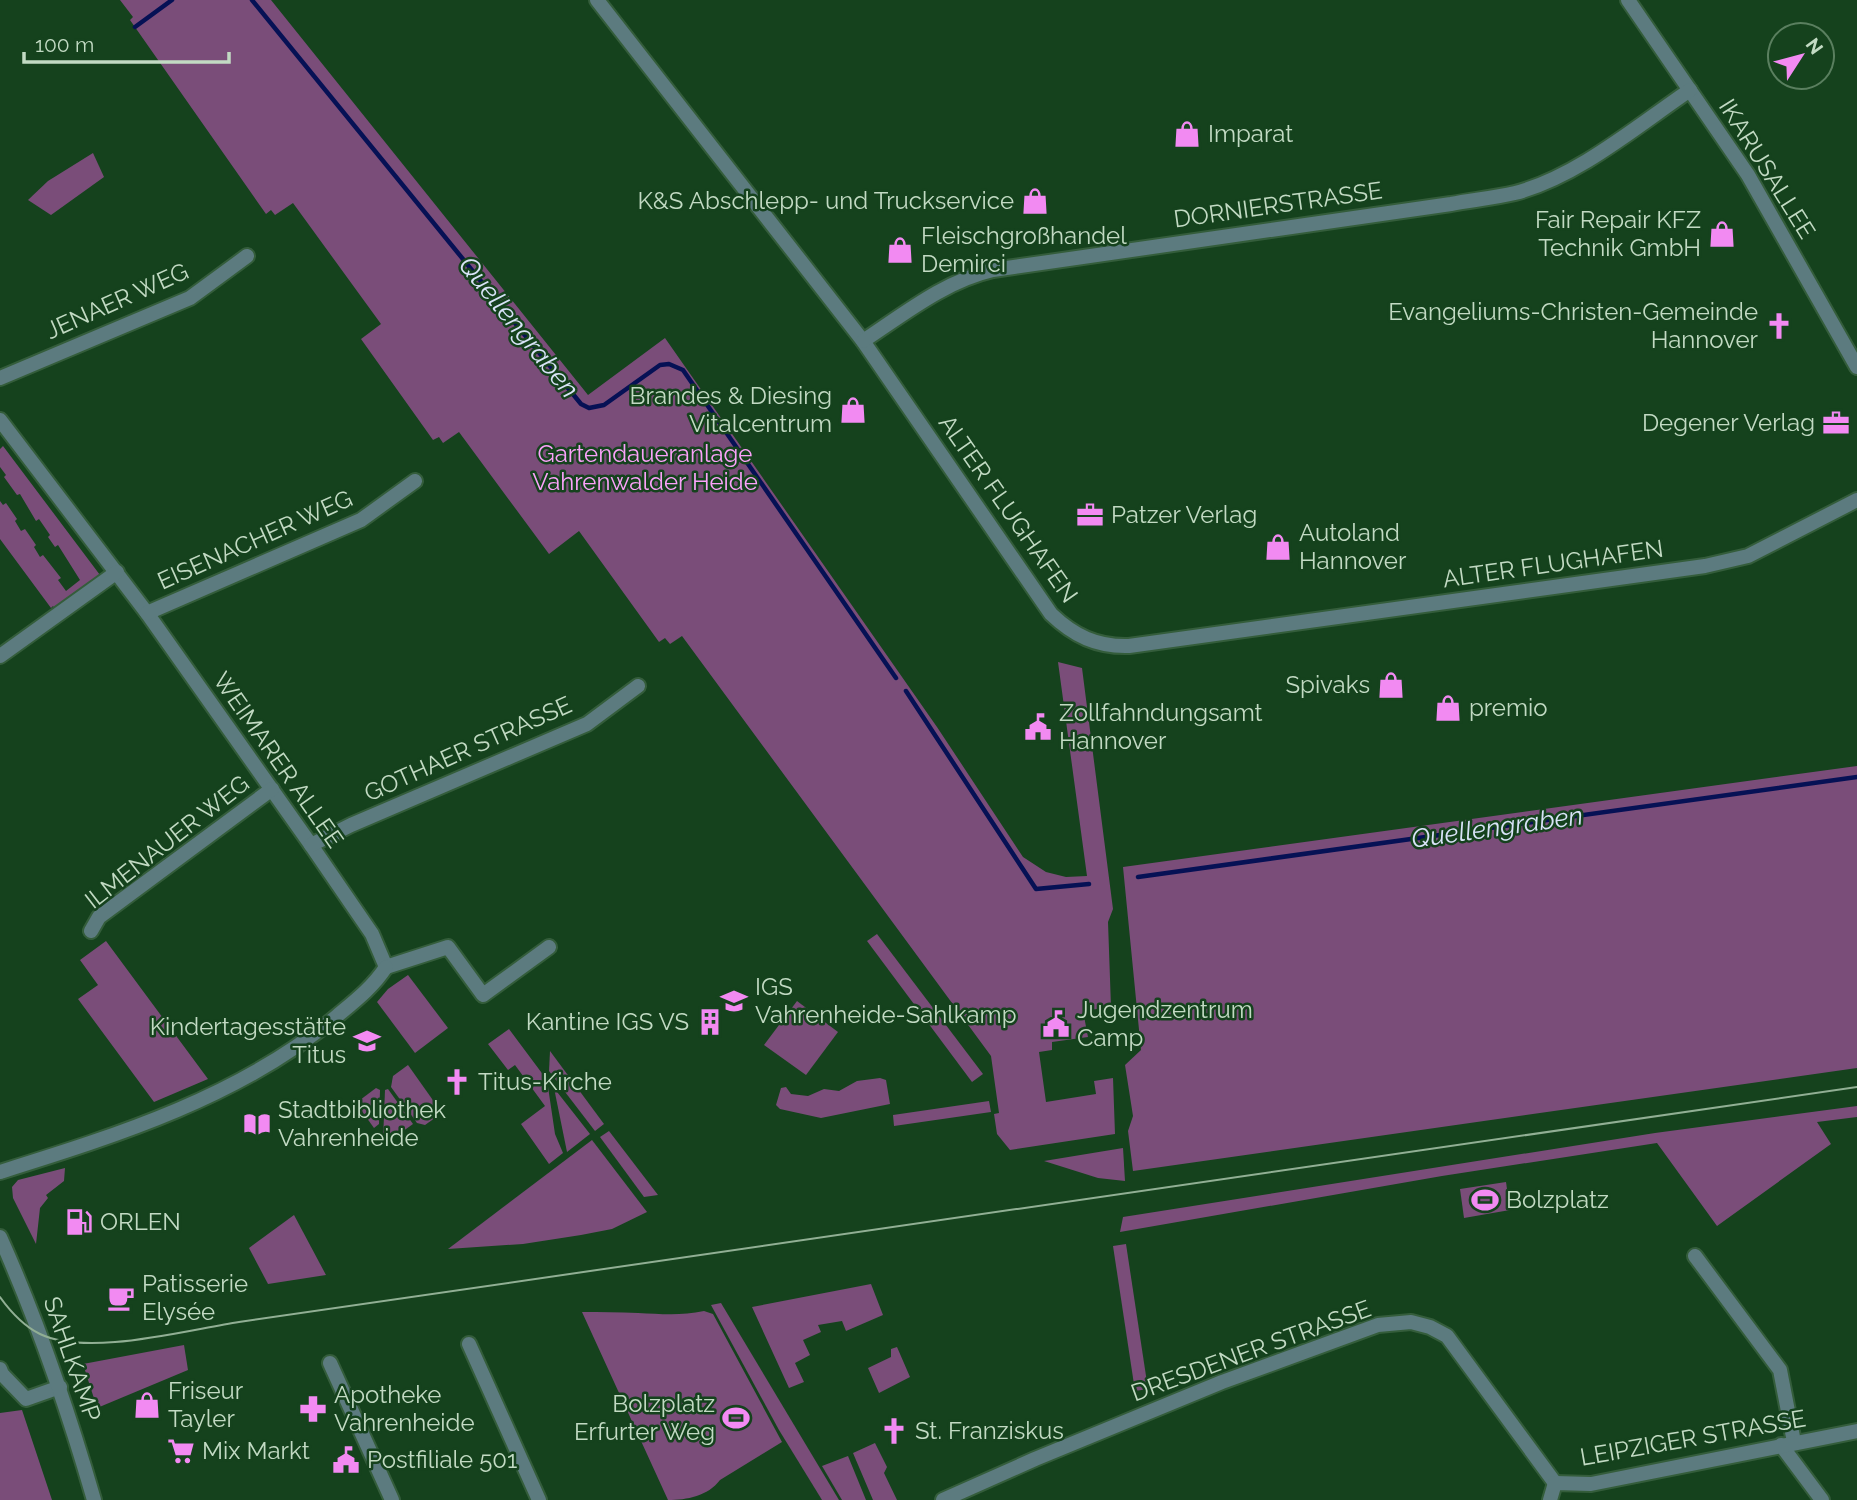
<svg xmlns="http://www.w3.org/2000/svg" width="1857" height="1500" font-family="Raleway,sans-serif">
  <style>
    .green { fill: #7a4d79 }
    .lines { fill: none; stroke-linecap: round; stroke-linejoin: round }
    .stream { stroke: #061155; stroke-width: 4.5 }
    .minor-casing { stroke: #345d3b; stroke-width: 18 }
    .tertiary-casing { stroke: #345d3b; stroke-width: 18 }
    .minor { stroke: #5c7b7f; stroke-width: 14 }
    .tertiary { stroke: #5c7b7f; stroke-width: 14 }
    .tram { stroke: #91af94; stroke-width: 2 }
    .labels { text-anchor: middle; stroke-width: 5; stroke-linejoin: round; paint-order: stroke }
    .poi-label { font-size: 24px; fill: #c2dac3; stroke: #15421d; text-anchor: start }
    .street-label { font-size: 24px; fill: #c2dac3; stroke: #15421d }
    .park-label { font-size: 24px; fill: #fba2fa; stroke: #15421d }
    .water-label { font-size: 26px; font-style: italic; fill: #d9e3f8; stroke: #15421d }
  </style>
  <rect width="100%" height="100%" fill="#15421d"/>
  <g class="green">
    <polygon points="120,0 271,0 588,395 665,338 937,727 1023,857 1046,872 1066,877 1087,876 1058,662 1082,668 1113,909 1108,922 1111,1007 1083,1011 1088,1037 1052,1042 1052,1050 1039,1052 1046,1102 1096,1094 1094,1081 1113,1078 1115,1134 1010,1150 997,1134 994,1114 999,1113 991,1056 682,636 670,644 665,638 659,642 579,531 549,554 459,432 443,443 439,437 433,440 361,339 381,324 293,203 275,215 271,210 266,214 130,20 133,17"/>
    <polygon points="93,153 104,177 51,215 28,200 48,181"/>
    <polygon points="3,446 100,575 55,609 53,606 51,608 0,539 0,501 3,505 6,503 17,519 15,521 21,531 25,529 36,545 34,547 40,557 43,555 61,578 58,580 66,591 80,580 58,545 55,547 48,537 50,535 39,519 36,521 20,494 17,495 4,477 6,475 0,467 0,449"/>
    <polygon points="1857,766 1857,1068 1133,1171 1128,1131 1133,1116 1125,1065 1141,1050 1123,867"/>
    <polygon points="877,934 983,1074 972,1082 867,941"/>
    <polygon points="106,941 208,1079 154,1102 78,999 98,985 80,960"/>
    <polygon points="408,975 448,1028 415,1053 377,1002 388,989"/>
    <polygon points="797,1001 838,1032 806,1075 764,1045"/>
    <polygon points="509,1029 547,1080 555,1134 563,1153 549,1164 521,1124 545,1106 515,1065 508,1070 488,1044"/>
    <polygon points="550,1051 604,1124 595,1131 549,1071"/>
    <polygon points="408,1065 442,1113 425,1125 417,1123 391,1087 393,1076"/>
    <polygon points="880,1078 886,1080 890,1104 821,1118 780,1109 776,1105 781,1088 786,1087 791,1094 808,1096 824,1089 839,1091 857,1081"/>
    <polygon points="376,1088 380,1090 379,1124 374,1128 356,1103"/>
    <polygon points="554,1088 590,1134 567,1152"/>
    <polygon points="388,1089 413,1124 385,1144 383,1141 385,1090"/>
    <polygon points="989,1101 991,1112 894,1126 893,1115"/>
    <polygon points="1857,1106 1857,1117 1817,1122 1831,1144 1717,1226 1657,1143 1442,1176 1120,1232 1123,1217 1655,1133"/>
    <polygon points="609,1131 658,1195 644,1197 600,1137"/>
    <polygon points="592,1140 647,1212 612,1229 581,1235 523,1244 448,1249"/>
    <polygon points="1123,1148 1125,1181 1098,1178 1044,1161"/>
    <polygon points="65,1168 64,1181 46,1195 48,1198 40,1208 36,1244 13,1198 12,1187 18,1180"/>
    <polygon points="1506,1182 1510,1210 1464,1218 1460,1189"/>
    <polygon points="294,1215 326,1275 268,1284 249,1248"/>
    <polygon points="1126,1244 1148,1389 1135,1391 1113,1246"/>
    <polygon points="871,1284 883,1315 846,1331 842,1321 818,1325 821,1332 803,1340 810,1355 795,1363 804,1382 789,1388 752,1307"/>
    <polygon points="721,1303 839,1500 822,1500 779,1430 711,1305"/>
    <path d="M704,1311L713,1314L782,1442L720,1480C708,1496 687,1500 668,1500L582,1312C600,1312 619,1312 638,1313C661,1314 681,1316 704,1311Z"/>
    <polygon points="184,1345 188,1370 97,1408 83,1364"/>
    <polygon points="897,1347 910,1377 879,1393 868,1368 891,1357 891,1349"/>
    <polygon points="22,1410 52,1500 0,1500 0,1413"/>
    <polygon points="875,1443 887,1467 884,1473 897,1500 873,1500 853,1453"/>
    <polygon points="848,1456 866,1500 842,1500 822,1466"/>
  </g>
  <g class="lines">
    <g class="stream">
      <polyline points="252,0 581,404 589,408 604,405 660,365 669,364 683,370 896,678"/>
      <polyline points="135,27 172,0"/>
      <polyline points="906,691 1036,889 1089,884"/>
      <polyline points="1138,877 1857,777"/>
    </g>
    <defs>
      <g id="minor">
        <path d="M597,0L863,341L1051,614C1074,636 1097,647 1129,646L1705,566L1748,556L1857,500"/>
        <polyline points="1628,0 1748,175 1857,367"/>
        <path d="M863,341C904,314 945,281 993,270L1451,204C1472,200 1494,198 1515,193C1577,177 1637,126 1690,90"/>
        <polyline points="0,378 190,298 247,256"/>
        <polyline points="0,420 147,613 311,845 372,934 386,967"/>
        <polyline points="147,613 361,520 415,481"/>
        <polyline points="0,656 117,572"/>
        <polyline points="311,845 351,825 587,724 638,686"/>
        <polyline points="91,931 99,917 272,789"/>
        <polyline points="386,967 448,947 483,995 549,947"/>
        <path d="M0,1172C118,1135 240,1097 337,1016C355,1001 373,987 386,967"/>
        <polyline points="1695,1256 1780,1370 1794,1442"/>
        <polyline points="469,1344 539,1500"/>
        <polyline points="330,1363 392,1500"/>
        <polyline points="0,1369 2,1374 26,1399 60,1387"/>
        <polyline points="1781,1445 1822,1500"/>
        <polyline points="943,1500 1035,1459 1222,1382 1378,1325 1411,1322 1430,1327 1447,1336 1555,1483"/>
        <polyline points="1550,1500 1555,1483 1591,1484 1857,1431"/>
      </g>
      <path id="tertiary" d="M0,1237C38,1322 68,1410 94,1500"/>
    </defs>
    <use href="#minor" class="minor-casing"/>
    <use href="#tertiary" class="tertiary-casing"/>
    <use href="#minor" class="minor"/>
    <use href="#tertiary" class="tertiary"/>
    <path class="tram" d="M0,1297C10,1311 24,1326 40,1334C88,1357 186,1330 239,1322L1857,1087"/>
  </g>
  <defs>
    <symbol id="shop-bare" viewBox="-9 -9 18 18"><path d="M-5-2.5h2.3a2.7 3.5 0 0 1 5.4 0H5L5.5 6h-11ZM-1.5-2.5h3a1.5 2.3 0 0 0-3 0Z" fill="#f28af2" stroke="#15421d" stroke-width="2.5" paint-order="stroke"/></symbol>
    <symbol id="church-bare" viewBox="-9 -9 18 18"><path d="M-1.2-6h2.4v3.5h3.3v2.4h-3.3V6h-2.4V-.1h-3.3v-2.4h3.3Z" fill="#f28af2" stroke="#15421d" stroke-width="2.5" paint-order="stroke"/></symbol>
    <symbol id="office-bare" viewBox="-9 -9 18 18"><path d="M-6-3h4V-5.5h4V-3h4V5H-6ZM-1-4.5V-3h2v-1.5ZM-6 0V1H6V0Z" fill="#f28af2" stroke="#15421d" stroke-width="2.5" paint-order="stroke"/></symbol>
    <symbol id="civic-bare" viewBox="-9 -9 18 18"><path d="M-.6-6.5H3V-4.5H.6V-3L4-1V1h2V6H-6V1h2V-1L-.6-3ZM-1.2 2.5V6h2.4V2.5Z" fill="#f28af2" stroke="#15421d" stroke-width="2.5" paint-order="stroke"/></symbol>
    <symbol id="school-bare" viewBox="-9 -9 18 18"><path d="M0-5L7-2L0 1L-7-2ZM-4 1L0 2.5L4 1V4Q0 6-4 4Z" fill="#f28af2" stroke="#15421d" stroke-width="2.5" paint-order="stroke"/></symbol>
    <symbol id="building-bare" viewBox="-9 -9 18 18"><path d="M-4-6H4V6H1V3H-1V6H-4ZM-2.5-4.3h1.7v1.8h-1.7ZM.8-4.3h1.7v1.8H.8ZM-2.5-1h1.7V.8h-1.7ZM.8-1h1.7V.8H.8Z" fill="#f28af2" stroke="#15421d" stroke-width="2.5" paint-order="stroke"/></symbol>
    <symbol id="library-bare" viewBox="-9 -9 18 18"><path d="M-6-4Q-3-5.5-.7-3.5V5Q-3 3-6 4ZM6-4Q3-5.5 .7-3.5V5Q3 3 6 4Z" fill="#f28af2" stroke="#15421d" stroke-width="2.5" paint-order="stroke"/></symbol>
    <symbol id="stadium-bare" viewBox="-9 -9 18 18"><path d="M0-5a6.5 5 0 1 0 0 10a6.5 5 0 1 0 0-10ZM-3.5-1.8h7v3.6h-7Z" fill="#f28af2" stroke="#15421d" stroke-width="2.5" paint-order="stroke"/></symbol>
    <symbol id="fuel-bare" viewBox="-9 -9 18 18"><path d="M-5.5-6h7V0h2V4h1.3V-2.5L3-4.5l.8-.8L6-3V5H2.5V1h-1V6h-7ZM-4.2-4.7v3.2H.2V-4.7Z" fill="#f28af2" stroke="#15421d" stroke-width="2.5" paint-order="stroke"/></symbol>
    <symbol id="cafe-bare" viewBox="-9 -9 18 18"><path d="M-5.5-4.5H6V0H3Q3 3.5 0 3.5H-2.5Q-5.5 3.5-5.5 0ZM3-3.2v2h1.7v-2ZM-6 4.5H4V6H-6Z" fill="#f28af2" stroke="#15421d" stroke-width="2.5" paint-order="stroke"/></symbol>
    <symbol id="pharmacy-bare" viewBox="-9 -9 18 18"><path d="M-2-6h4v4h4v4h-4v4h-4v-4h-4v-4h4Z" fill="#f28af2" stroke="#15421d" stroke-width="2.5" paint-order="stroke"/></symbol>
    <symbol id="supermarket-bare" viewBox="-9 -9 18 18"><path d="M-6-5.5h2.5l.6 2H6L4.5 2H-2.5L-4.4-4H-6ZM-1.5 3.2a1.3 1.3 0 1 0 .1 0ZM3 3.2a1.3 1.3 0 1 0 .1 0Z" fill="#f28af2" stroke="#15421d" stroke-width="2.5" paint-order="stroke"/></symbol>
  </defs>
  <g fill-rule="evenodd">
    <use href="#shop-bare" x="1168" y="115" width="38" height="38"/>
    <use href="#shop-bare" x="1016" y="182" width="38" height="38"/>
    <use href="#shop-bare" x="1703" y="215" width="38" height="38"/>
    <use href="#shop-bare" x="881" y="231" width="38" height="38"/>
    <use href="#church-bare" x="1760" y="307" width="38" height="38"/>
    <use href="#shop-bare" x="834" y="391" width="38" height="38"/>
    <use href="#office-bare" x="1817" y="404" width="38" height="38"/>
    <use href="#office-bare" x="1071" y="496" width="38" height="38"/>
    <use href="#shop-bare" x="1259" y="528" width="38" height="38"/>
    <use href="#shop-bare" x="1372" y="666" width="38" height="38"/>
    <use href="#shop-bare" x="1429" y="689" width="38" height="38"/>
    <use href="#civic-bare" x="1019" y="708" width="38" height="38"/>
    <use href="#school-bare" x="715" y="982" width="38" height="38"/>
    <use href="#building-bare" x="691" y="1003" width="38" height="38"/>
    <use href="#civic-bare" x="1037" y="1005" width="38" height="38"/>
    <use href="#school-bare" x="348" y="1022" width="38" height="38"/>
    <use href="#church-bare" x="438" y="1063" width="38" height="38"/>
    <use href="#library-bare" x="238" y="1105" width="38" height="38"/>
    <use href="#stadium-bare" x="1466" y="1181" width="38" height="38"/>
    <use href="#fuel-bare" x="60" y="1203" width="38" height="38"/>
    <use href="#cafe-bare" x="102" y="1279" width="38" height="38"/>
    <use href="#shop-bare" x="128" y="1386" width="38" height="38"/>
    <use href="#pharmacy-bare" x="294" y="1390" width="38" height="38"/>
    <use href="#stadium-bare" x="717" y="1399" width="38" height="38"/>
    <use href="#church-bare" x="875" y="1412" width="38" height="38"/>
    <use href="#supermarket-bare" x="162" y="1432" width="38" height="38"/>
    <use href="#civic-bare" x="327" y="1441" width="38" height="38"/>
  </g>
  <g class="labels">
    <g class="poi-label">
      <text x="1208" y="142">Imparat</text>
      <text x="1014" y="209" text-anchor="end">K&amp;S Abschlepp- und Truckservice</text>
      <text x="1701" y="228" text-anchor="end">Fair Repair KFZ<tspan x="1701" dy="28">Technik GmbH</tspan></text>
      <text x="921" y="244">Fleischgroßhandel<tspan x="921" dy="28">Demirci</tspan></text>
      <text x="1758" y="320" text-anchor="end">Evangeliums-Christen-Gemeinde<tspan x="1758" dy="28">Hannover</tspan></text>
      <text x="832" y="404" text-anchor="end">Brandes &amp; Diesing<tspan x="832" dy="28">Vitalcentrum</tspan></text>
      <text x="1815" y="431" text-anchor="end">Degener Verlag</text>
      <text x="1111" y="523">Patzer Verlag</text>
      <text x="1299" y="541">Autoland<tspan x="1299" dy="28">Hannover</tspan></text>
      <text x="1370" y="693" text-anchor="end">Spivaks</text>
      <text x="1469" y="716">premio</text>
      <text x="1059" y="721">Zollfahndungsamt<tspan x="1059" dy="28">Hannover</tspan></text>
      <text x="755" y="995">IGS<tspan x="755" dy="28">Vahrenheide-Sahlkamp</tspan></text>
      <text x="1077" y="1018">Jugendzentrum<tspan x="1077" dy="28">Camp</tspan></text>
      <text x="689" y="1030" text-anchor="end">Kantine IGS VS</text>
      <text x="346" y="1035" text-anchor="end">Kindertagesstätte<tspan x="346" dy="28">Titus</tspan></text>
      <text x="478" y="1090">Titus-Kirche</text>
      <text x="278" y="1118">Stadtbibliothek<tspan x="278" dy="28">Vahrenheide</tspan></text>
      <text x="1506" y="1208">Bolzplatz</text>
      <text x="100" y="1230">ORLEN</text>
      <text x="142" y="1292">Patisserie<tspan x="142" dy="28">Elysée</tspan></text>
      <text x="168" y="1399">Friseur<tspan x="168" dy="28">Tayler</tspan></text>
      <text x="334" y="1403">Apotheke<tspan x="334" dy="28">Vahrenheide</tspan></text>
      <text x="715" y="1412" text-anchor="end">Bolzplatz<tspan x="715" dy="28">Erfurter Weg</tspan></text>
      <text x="915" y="1439">St. Franziskus</text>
      <text x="202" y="1459">Mix Markt</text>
      <text x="367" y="1468">Postfiliale 501</text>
    </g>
    <g class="street-label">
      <text transform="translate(1767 169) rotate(58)" y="8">IKARUSALLEE</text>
      <text transform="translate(1278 205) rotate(-8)" y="8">DORNIERSTRASSE</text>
      <text transform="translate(117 301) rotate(-24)" y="8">JENAER WEG</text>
      <text transform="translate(1008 509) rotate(55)" y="8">ALTER FLUGHAFEN</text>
      <text transform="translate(255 540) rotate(-24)" y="8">EISENACHER WEG</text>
      <text transform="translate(1553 564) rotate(-8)" y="8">ALTER FLUGHAFEN</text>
      <text transform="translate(468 749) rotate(-24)" y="8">GOTHAER STRASSE</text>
      <text transform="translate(278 760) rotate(55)" y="8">WEIMARER ALLEE</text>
      <text transform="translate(167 842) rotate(-38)" y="8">ILMENAUER WEG</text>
      <text transform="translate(1251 1351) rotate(-20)" y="8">DRESDENER STRASSE</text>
      <text transform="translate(72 1359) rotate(71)" y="8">SAHLKAMP</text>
      <text transform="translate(1693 1438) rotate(-10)" y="8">LEIPZIGER STRASSE</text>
    </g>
    <g class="park-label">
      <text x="645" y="462">Gartendaueranlage<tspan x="645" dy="28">Vahrenwalder Heide</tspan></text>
    </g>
    <g class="water-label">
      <text transform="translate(519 327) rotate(51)" y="9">Quellengraben</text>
      <text transform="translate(1497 827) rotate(-8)" y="9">Quellengraben</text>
    </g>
  </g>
  <g transform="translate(1801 56) rotate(54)"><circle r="33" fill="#15421d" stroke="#5a7f5f" stroke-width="2"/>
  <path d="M0-5L12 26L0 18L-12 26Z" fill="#f28af2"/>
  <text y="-10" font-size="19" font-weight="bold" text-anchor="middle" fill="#c2dac3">N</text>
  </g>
  <path d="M24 52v10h205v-10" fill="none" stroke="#c2dac3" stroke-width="3.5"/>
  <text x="35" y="52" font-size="21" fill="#c2dac3" stroke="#15421d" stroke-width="5" paint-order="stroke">100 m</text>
</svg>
